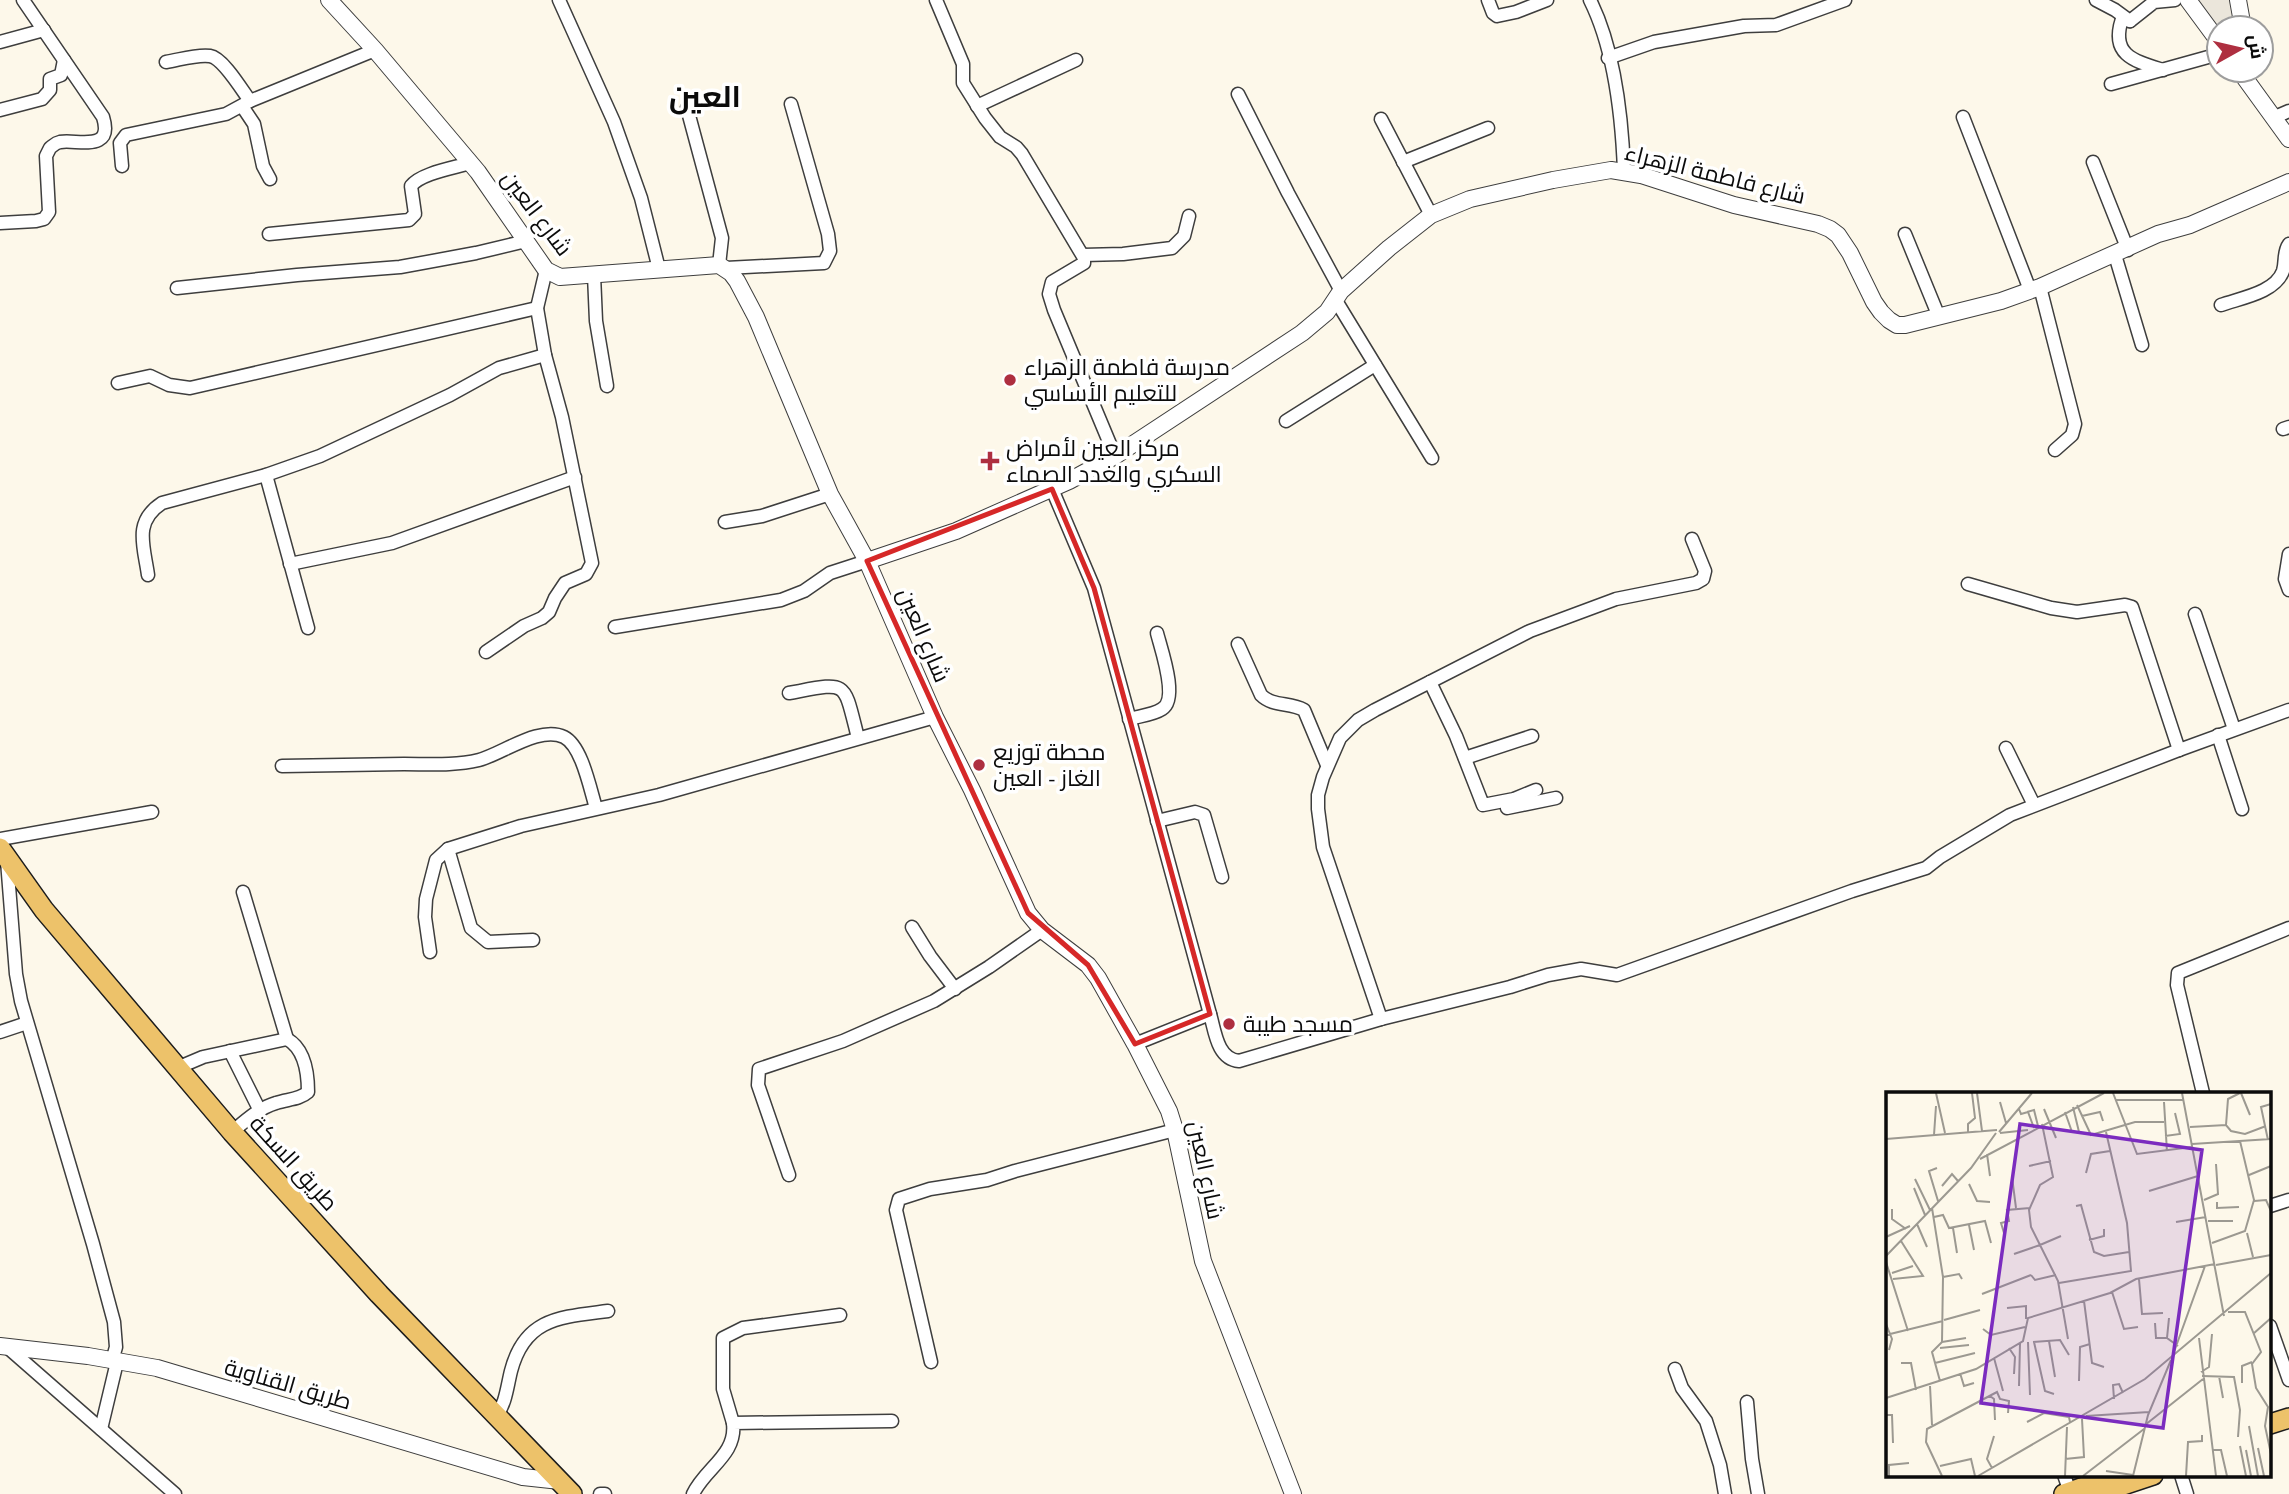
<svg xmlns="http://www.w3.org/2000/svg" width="2289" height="1494" font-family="'Source Serif 4',Cairo,serif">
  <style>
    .plaza { fill: #ebe6db }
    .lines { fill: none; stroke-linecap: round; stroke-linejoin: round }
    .minor-casing { stroke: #3e3e3e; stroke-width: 15 }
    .tertiary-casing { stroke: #3e3e3e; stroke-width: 18 }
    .primary-casing { stroke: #1c1c1c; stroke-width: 22 }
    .minor { stroke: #fff; stroke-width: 12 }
    .tertiary { stroke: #fff; stroke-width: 16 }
    .primary { stroke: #edc26a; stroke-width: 19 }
    .marked { fill: none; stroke: #d62828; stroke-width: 5; stroke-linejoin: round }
    .poi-dot { fill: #ae2f40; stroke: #fff; stroke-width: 2.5 }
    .labels { text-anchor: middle; stroke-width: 7; stroke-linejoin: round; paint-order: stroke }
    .street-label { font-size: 23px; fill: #0b0b0b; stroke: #fff }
    .poi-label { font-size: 23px; fill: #0b0b0b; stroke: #fff; text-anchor: start }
    .district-label { font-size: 30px; font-weight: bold; fill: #0b0b0b; stroke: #fff }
    .inset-road { fill: none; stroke: #9c9991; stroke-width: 2 }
    .view { fill: #7b2cbf; fill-opacity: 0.15; stroke: #7b2cbf; stroke-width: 3.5 }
    .inset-edge { fill: none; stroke: #0b0b0b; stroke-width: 3.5 }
  </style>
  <rect width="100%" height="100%" fill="#fdf8ea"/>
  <polygon class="plaza" points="2185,0 2237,0 2239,28 2219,28 2219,44"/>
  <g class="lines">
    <defs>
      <g id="minor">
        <polyline points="559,0 614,122 641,198 659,269"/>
        <polyline points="936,0 963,64 963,83 985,118 1000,137 1016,147 1022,154 1084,258 1084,263 1052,282 1049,294 1054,310 1115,456"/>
        <polyline points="1488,0 1493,13 1497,16 1516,12 1547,0"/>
        <path d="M1590,0C1614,48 1622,118 1624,171"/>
        <polyline points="2096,0 2115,10 2130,21 2154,2 2175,0"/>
        <path d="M2130,21L2122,19C2110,55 2134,61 2163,70"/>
        <polyline points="0,42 44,30"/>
        <polyline points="1608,58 1654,42 1744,26 1776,25 1845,0"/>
        <path d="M166,62C179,60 197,54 210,56C223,58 242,90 250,101"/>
        <polyline points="2111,84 2219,54"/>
        <polyline points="1238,94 1288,193 1341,291"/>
        <polyline points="242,106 254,124 263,166 270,179"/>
        <polyline points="977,106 1076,60"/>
        <polyline points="687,108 722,238 719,265"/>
        <polyline points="0,110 42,99 50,90 50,79 61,75 64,60"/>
        <polyline points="1963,117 2030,290"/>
        <polyline points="2275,117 2289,111"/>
        <polyline points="1381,119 1431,215"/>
        <polyline points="1403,162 1488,128"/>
        <polyline points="2093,162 2128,250"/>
        <polyline points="122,166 120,143 126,135 226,114 250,101 375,50"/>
        <path d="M0,223L36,221L44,219L49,212L46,156L50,148C54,145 55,143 60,142C77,139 114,153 103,117L23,0"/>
        <path d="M269,234L409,220L415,214L411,186C421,173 454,168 470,163"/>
        <polyline points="1905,234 1939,317"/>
        <polyline points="1083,255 1123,254 1172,248 1184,236 1189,216"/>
        <polyline points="2115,255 2142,345"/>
        <polyline points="726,268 824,263 830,251 828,234 791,104"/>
        <polyline points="594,275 596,321 607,386"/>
        <polyline points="2040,287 2075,424 2072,435 2055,450"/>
        <polyline points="177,288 297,275 400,267 476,253 526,241"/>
        <polyline points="1335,299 1432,458"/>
        <path d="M2221,305C2240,298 2275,293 2283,271C2286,261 2283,252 2289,244"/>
        <polyline points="118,383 150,376 169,385 190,388 537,308"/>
        <polyline points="1286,421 1375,365"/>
        <polyline points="2283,429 2289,427"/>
        <polyline points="266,475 308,628"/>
        <path d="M1052,489L1094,588L1210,1014C1215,1031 1217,1059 1239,1061L1381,1019L1510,987L1548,975L1581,969L1617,975L1852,891L1926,868L1940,857L2010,815L2179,750L2289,710"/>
        <polyline points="725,522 762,516 830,494"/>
        <polyline points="2289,554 2285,579 2289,590"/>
        <polyline points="290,564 392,543 575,477"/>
        <path d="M148,575C144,546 133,522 162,503L266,475L320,456L450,395L499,368L545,355"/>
        <polyline points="1968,584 2051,608 2077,612 2125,605 2132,607 2179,750"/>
        <polyline points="2195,614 2234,729"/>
        <polyline points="615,627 781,600 804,591 830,573 867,561"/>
        <path d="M1238,644L1261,695C1273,707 1290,702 1304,710L1327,765"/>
        <polyline points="486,652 524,626 542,618 549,612 555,598 565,583 586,574 592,563 562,417 545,355 537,308 546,270"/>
        <polyline points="1430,682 1456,736 1483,805 1514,799 1536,790"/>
        <path d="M789,693C849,682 843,679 858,738"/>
        <path d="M1129,719C1139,716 1153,715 1162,709C1179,699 1161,649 1157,633"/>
        <polyline points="2218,735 2242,809"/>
        <polyline points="2006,748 2034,805"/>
        <polyline points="1465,758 1532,736"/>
        <path d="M282,766C323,765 363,765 404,764C429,764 454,766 479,760C502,754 540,725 564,737C582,746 590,789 596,808"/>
        <polyline points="1507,808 1556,798"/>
        <polyline points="1157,821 1195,812 1204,815 1222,877"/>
        <polyline points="0,839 152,812"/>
        <polyline points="448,849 471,928 488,942 533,940"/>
        <polyline points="7,861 16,974 21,1001 93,1244 114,1322 116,1347 112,1361"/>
        <polyline points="243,892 287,1039"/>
        <polyline points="912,927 930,956 955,989"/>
        <polyline points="430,952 425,917 426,899 436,860 448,849 521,826 659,795 935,717"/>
        <polyline points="1381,1019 1323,847 1318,809 1318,795 1323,777 1340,738 1358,720 1375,710 1530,631 1616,599 1696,583 1703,579 1705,571 1692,539"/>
        <polyline points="0,1032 27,1023"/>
        <polyline points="1135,1044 1210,1014"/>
        <polyline points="230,1051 260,1111"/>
        <path d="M177,1068L203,1057L287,1039C305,1049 308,1073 308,1092C299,1100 287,1099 276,1103C259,1108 245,1121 232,1132"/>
        <polyline points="2203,1093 2177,985 2178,973 2289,928"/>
        <polyline points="789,1175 758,1085 759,1069 843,1041 934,1001 989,967 1042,930"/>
        <polyline points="2270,1206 2289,1200"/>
        <polyline points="2270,1326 2289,1380"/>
        <polyline points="6,1346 175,1494"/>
        <polyline points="931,1362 896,1210 899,1199 930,1189 987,1180 1015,1171 1175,1130"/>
        <polyline points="1675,1369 1682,1388 1706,1421 1720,1465 1725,1494"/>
        <polyline points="1747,1402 1752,1459 1758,1494"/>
        <path d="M496,1417C506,1403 507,1387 511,1371C525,1317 562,1317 608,1311"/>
        <polyline points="733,1423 723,1389 723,1338 743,1328 840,1315"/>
        <polyline points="101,1429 117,1362"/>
        <polyline points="2064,1475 2070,1492"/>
        <polyline points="2181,1475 2187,1494"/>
        <polyline points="600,1494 605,1494"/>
        <path d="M693,1494C705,1468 737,1455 733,1423L892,1421"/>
      </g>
      <g id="tertiary">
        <polyline points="329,0 375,50 478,172 546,270 560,277 719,265 731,273 737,281 756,317 830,494 867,561 935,717 972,790 1028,913 1042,930 1088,965 1098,978 1135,1044 1169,1111 1175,1130 1203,1261 1293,1494"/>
        <polyline points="2188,0 2219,42"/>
        <polyline points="2238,0 2243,28"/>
        <polyline points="2239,70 2289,139"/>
        <polyline points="867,561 956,531 1069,481 1115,456 1302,333 1327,312 1341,291 1389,248 1431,215 1470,199 1553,180 1611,170 1641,175 1734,205 1818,224 1830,229 1838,235 1850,253 1874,302 1881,312 1889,320 1897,325 1905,325 2001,301 2040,287 2158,234 2190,225 2289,182"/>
        <polyline points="0,1346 88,1356 157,1368 523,1477 560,1481"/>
      </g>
      <g id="primary">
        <polyline points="0,848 44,910 232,1132 379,1294 572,1494"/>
        <polyline points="2270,1424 2289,1418"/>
        <polyline points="2064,1494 2110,1478"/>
        <polyline points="2096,1494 2153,1475"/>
      </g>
    </defs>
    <use href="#minor" class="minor-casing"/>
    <use href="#tertiary" class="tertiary-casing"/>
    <use href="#primary" class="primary-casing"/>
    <use href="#minor" class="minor"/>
    <use href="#tertiary" class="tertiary"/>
    <use href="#primary" class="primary"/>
  </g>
  <path class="marked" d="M1052,489L1094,588L1210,1014L1135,1044L1088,965L1028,913L867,561Z"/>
  <g class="poi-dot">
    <circle cx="1010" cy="380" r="7"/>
    <path d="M986.5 450.5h7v7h7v7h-7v7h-7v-7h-7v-7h7z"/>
    <circle cx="979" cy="765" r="7"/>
    <circle cx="1229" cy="1024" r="7"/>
  </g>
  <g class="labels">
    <g class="street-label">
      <text transform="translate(1715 174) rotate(14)" y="8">شارع فاطمة الزهراء</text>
      <text transform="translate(537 213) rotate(53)" y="8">شارع العين</text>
      <text transform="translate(924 635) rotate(67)" y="8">شارع العين</text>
      <text transform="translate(294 1163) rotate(48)" y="8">طريق السكة</text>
      <text transform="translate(1206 1170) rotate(78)" y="8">شارع العين</text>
      <text transform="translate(288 1384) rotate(16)" y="8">طريق القناوية</text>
    </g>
    <g class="poi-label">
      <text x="1024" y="375">مدرسة فاطمة الزهراء<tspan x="1024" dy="26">للتعليم الأساسي</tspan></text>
      <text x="1006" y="456">مركز العين لأمراض<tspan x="1006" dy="26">السكري والغدد الصماء</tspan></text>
      <text x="993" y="760">محطة توزيع<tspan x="993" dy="26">الغاز - العين</tspan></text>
      <text x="1243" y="1032">مسجد طيبة</text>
    </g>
    <g class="district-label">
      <text x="705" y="107">العين</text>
    </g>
  </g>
  <g transform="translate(1886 1092)">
    <rect width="385" height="385" fill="#fdf8ea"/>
    <path class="inset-road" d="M50,1L59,41M91,1L96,39M227,1L251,62L306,55M296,1L338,224M355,1L364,23M230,8H298M114,10L120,31M278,10L281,60M191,13L205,43L249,30H278M187,15L193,40M133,17L135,22L142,20L148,36M158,17L170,46M141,20L148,18L152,34M179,20L186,40M196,24L214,20L217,29M156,32L167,85L154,93L143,118L145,135L172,189L182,247M340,33L342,7L354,1M304,35L340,33L345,39L359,42L380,34M82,40V32L89,26L86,1M113,40L146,1M114,41L142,38M48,43L50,14M279,44L294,42L289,21M0,47L111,38M382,48L375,15L385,12M306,52L385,47M101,62L104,84M94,67L218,1M143,74L165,69M51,76L43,79L52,109M200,81L205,62L224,59M363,83L385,74M126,85L130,116M29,87L44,118M83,92L91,109L104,110M56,94L66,82L72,89M28,96L39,123M263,99L312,84M318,108L332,102L330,72M368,109L380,108L385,119M331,110V116L353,115M190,114L195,113L208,160L218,164L243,160M46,116L57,185L56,250L46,260L54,289M6,117V127L20,137M48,125L57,123L63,136L99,129L105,151M322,129H347M290,130L320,125M31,132L41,155M83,133L88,158M67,136L71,161M118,141L115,131L123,129L121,118L144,116M361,141L367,165M0,145L24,134M203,148L218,144V137M326,151L359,139L368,108L354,49M154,153L175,144M128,162L154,153M0,164L85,76L110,41M0,170L22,239M330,173L385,163M6,181L27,174M145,183L149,188L170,183M57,185L73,182L76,187M7,187L37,184L15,149M253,187L256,222L277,221M173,191L245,179L241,131L220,40M226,200L238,237L252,235M96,202L145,183M198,209L206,271L218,275M121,216L140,214V227M342,220H359L375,260L366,272L370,296L382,315L379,334L385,362M283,226L281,246L292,254M58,228L94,218M269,231L270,246H281M0,232L6,247L3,258M97,237L105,243L139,235M367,242L385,226M0,243L57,229M313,246L330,384M163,249L169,285M56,250L80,246M142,250L144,303M147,250L174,248L183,263M148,250L159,299L168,302M54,256L83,253M123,256L129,265L128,282M288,260L319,174M108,266L117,299M15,271H25L30,298M49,271L89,261M315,280L323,275L326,242M74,281L78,294L88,291M316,284L348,285L354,318L352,345M333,284L337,306M193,289L194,255L204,252M356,291V274L366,270M44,294L46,333M133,294L134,251M104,304L108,307L109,328M0,306L90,277L137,249L142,226L224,201L250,187L329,172M228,307L227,293L233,292L237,301M0,323H6L7,351M200,324L263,320M141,330L158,321L183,325L184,330M259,333L317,287M363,334L372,384M354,354L360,384M372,356L378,384M327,358H335L341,384M360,358L365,384M179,367L198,365L196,327M54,374L85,367L89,384M106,376L101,367L108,344M220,379L247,383M3,384V373L23,371M56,384L40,350L41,337L111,300L114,307L123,309L122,321M92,384L259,287L385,181M179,384L181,335M197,384L258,337M247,384L262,323L285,268M300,384L302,350L316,349V343"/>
    <path class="view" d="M134,32L316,58L277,336L95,311Z"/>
    <rect width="385" height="385" class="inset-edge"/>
  </g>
  <g transform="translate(2240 49) rotate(82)"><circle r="33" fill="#ffffff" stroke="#9d9d9d" stroke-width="2"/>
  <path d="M0-5L12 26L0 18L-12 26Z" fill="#ae2f40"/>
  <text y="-10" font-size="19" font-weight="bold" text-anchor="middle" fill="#0b0b0b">ش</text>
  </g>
</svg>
